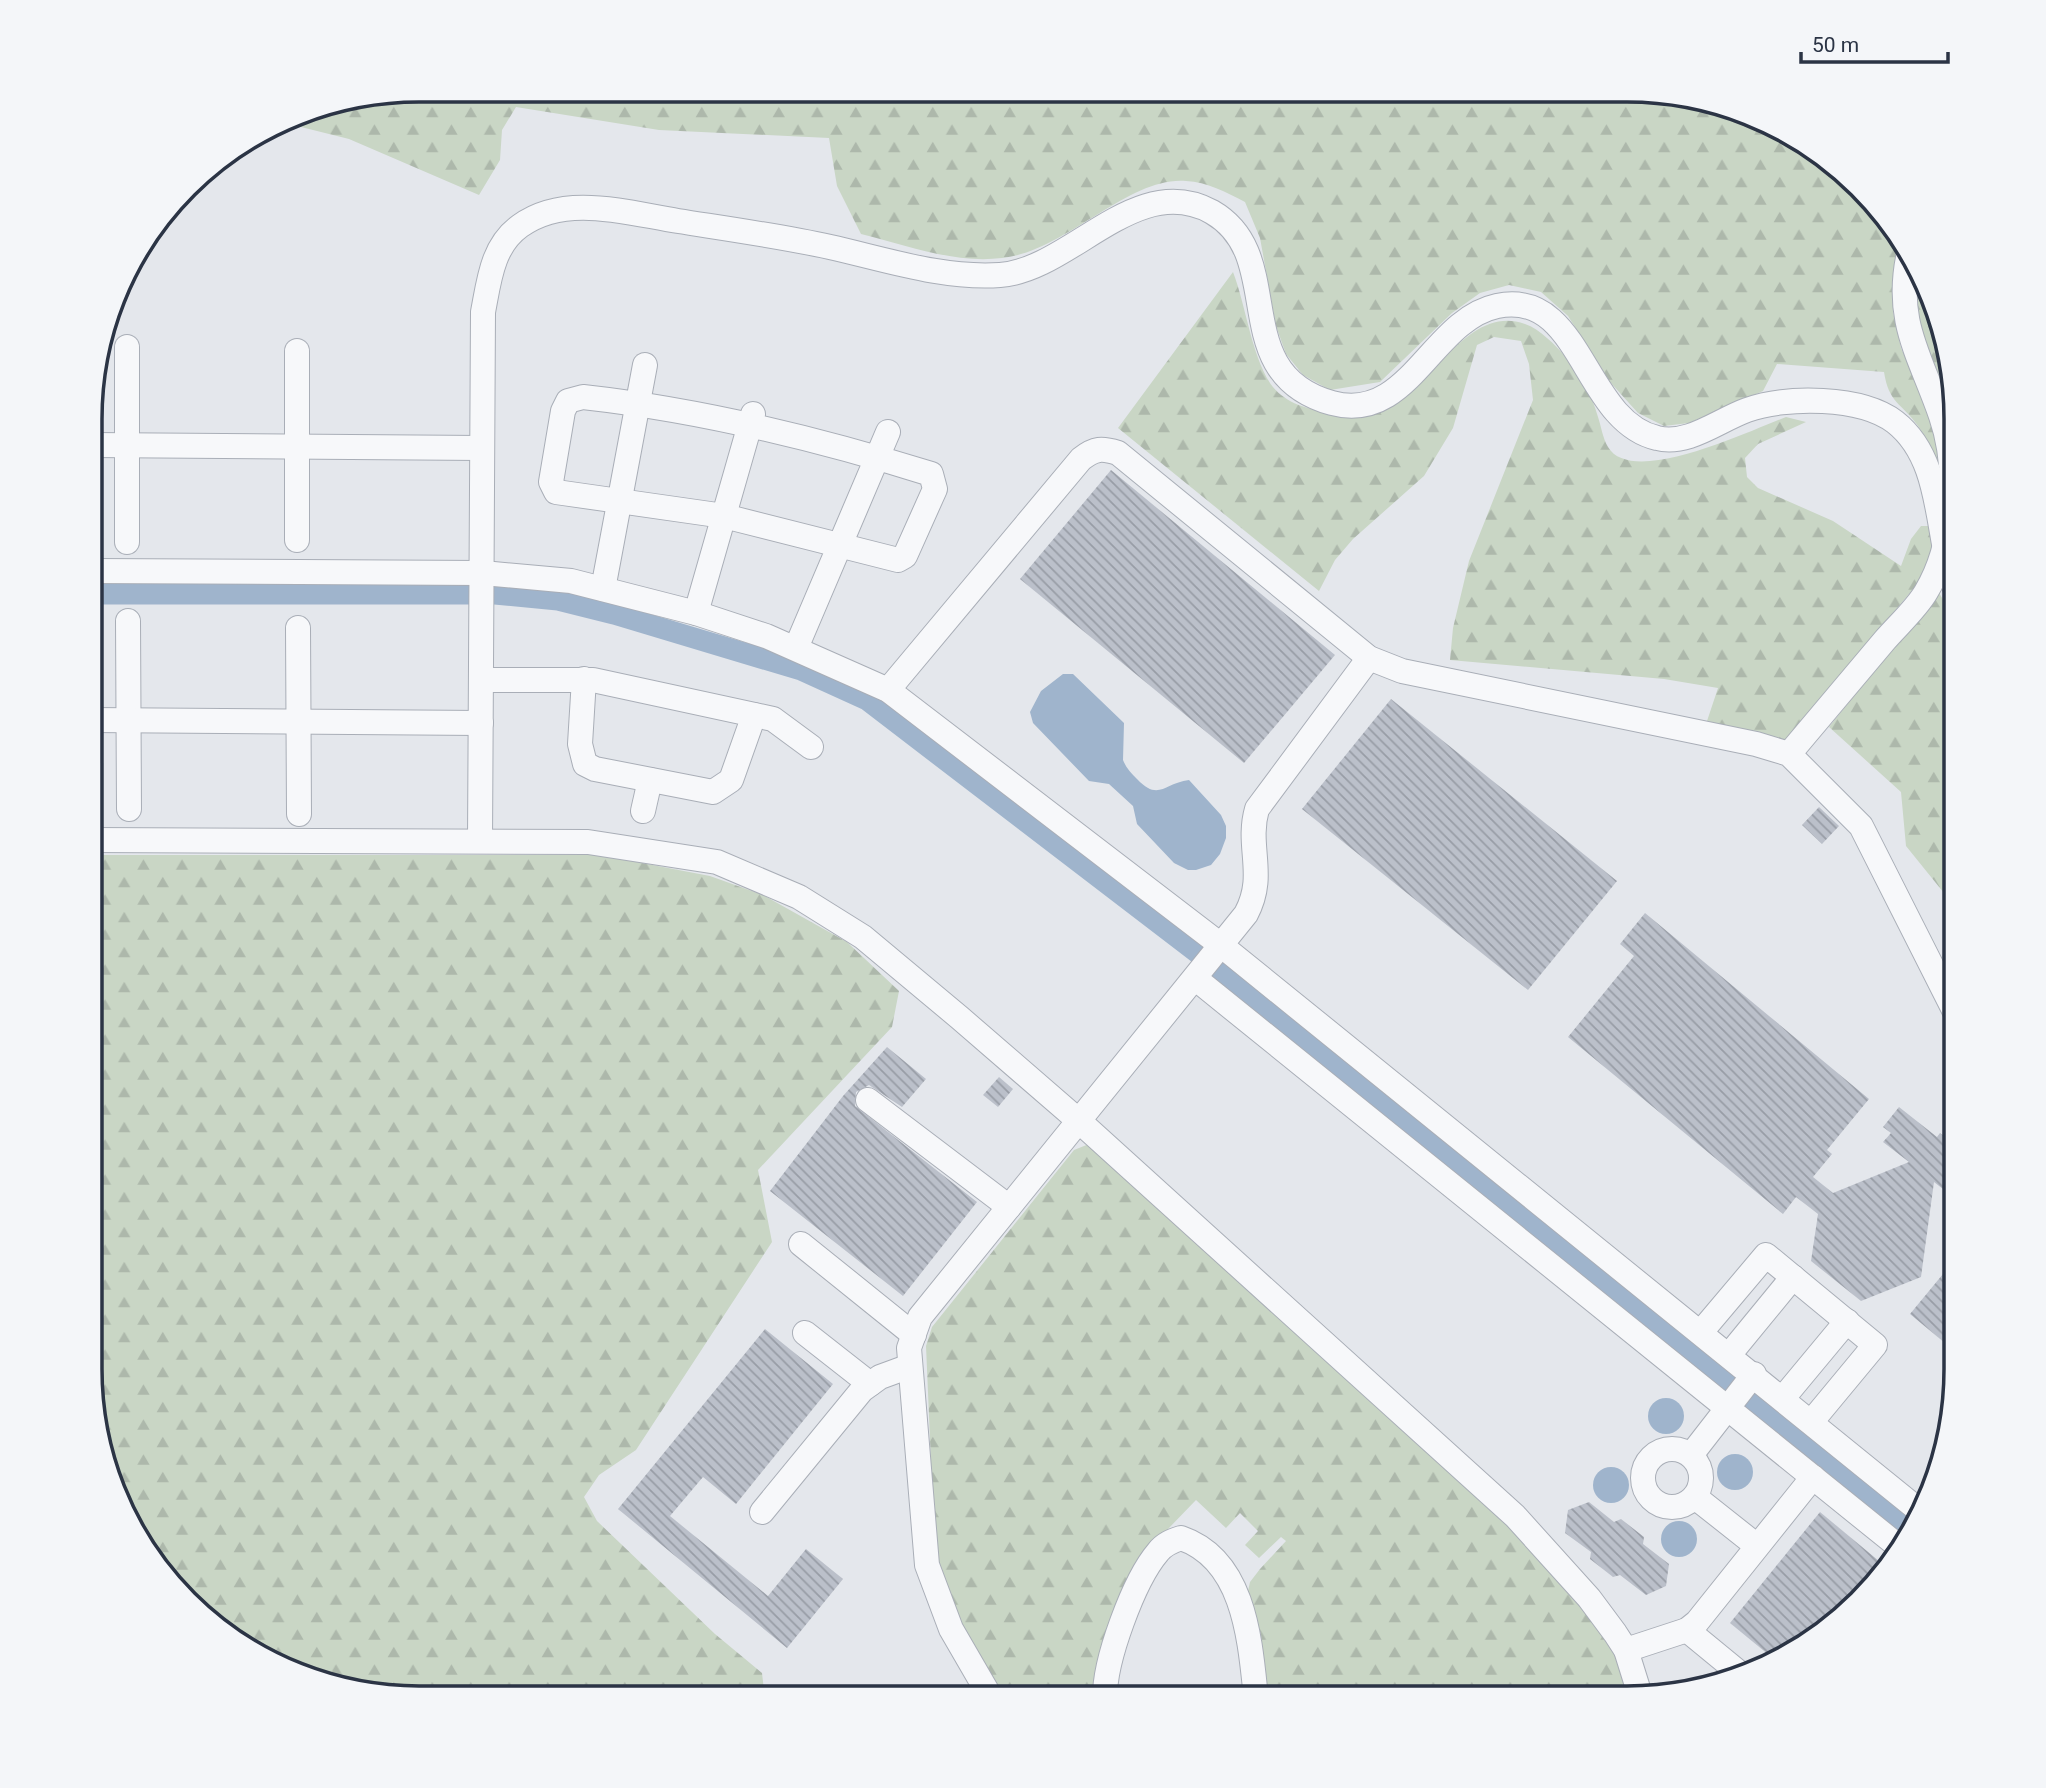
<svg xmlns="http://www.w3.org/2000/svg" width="2046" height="1788" font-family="Roboto,sans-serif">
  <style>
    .forest { fill: url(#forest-firs) }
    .water { fill: #9fb4cc }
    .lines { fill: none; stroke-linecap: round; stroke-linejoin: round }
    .canal { stroke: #9fb4cc; stroke-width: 21 }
    .building { fill: url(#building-back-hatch) }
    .minor-casing { stroke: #a9aeb7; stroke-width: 26 }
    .minor { stroke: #f7f8fa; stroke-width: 24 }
    .rim { fill: none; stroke: #2b3445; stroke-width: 3.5 }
  </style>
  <defs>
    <pattern id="forest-firs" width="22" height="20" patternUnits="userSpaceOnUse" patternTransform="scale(1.75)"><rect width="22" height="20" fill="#c9d6c5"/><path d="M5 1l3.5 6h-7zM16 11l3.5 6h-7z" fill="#adb8ab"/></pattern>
    <pattern id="building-back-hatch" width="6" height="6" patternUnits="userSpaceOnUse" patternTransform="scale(1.75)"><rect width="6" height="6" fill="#bbc0ca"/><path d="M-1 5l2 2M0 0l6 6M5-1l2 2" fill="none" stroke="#989da6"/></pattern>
  </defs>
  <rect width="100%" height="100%" fill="#e4e7ec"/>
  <g class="forest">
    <path d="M419,89L1649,90L1773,123L1861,186L1904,246L1897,269L1893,312L1901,348L1941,436L1938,477C1933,458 1929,441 1918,426C1901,402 1889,404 1884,372L1777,364L1763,391L1689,423L1664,426L1638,413L1610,382L1568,316L1541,292L1509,285L1480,293L1452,313L1380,382L1330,390L1303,375L1286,354L1276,326L1260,238L1245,202C1226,192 1207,182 1186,181C1128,176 1065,252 1002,258C954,264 907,245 861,234L837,186L829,138L659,130L516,107L502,130L500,160L479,195L349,139L285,123L312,107Z"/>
    <polygon points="1919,267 1956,397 1956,435 1916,321"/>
    <path d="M1233,272C1246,306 1251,353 1270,383C1283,402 1304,408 1325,412C1345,415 1367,419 1387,409C1430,389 1468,303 1525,324C1540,329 1555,345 1566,357C1582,376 1591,393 1598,417C1601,426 1603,439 1608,447C1632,488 1751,430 1786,417L1806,422L1758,444L1745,458L1747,477L1758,488L1833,521L1901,566L1911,539L1921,526H1932L1935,538L1928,571L1792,735L1782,742L1707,721L1718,688L1664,679L1450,660L1453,628L1469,561L1533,400L1529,364L1521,341L1494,337L1477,345L1453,428L1424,476L1353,539L1335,560L1319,591L1118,428Z"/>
    <polygon points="1938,591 1956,622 1956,921 1948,898 1906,846 1901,792 1829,727"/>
    <polygon points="91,855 600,855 710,876 763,895 847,942 899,991 892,1027 758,1170 772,1242 636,1450 599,1475 584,1497 597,1521 715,1634 762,1673 765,1699 418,1699 292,1674 185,1602 114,1496 90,1391"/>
    <polygon points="1089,1144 1510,1523 1573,1595 1615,1652 1630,1698 1268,1698 1261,1635 1248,1591 1250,1582 1260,1569 1286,1541 1281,1537 1259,1558 1245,1545 1258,1531 1240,1513 1226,1528 1196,1500 1142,1556 1099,1698 1006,1698 966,1637 935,1556 926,1346 932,1327 1074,1150"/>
  </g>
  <g class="water">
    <path d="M1063,674H1073L1124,723L1123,760C1126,768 1131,773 1137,779C1159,802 1164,783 1189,780L1221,815L1226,826V838L1220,854L1211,865L1196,870H1188L1174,863L1137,824L1133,806L1109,784L1089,781L1033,723L1030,712L1041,691Z"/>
    <circle cx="1666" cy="1416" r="18"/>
    <circle cx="1735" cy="1472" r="18"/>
    <circle cx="1611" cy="1485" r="18"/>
    <circle cx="1679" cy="1539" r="18"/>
  </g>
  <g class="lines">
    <polyline class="canal" points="92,594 495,594 558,600 614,614 801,670 867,700 1221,971 1910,1528"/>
  </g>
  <g class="building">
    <polygon points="1111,470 1335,655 1244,763 1020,579"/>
    <polygon points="1391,699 1617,881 1528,990 1302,809"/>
    <polygon points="1819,807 1839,826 1822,844 1802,825"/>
    <polygon points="1645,913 1869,1099 1827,1150 1832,1154 1813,1177 1833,1193 1909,1162 1883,1142 1891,1133 1883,1127 1899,1107 1937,1137 1940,1133 1957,1146 1957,1200 1934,1182 1921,1277 1861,1301 1811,1261 1818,1214 1796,1197 1783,1214 1568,1037 1634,956 1620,944"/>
    <polygon points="887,1047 926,1079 902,1107 869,1085 856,1092 855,1106 977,1202 903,1296 770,1191 843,1096"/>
    <polygon points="999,1077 1013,1089 998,1107 983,1095"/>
    <polygon points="1957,1257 1957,1353 1910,1314"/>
    <polygon points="765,1329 833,1384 736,1504 703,1477 670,1516 768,1596 806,1549 843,1579 787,1648 618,1509"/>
    <polygon points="1589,1502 1614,1522 1621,1519 1644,1537 1643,1544 1669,1564 1666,1586 1646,1595 1620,1575 1613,1577 1590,1559 1591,1552 1565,1533 1568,1510"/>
    <polygon points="1820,1512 1885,1566 1860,1603 1775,1660 1730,1623"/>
  </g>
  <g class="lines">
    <defs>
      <g id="minor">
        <polyline points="127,347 127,542"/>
        <polyline points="297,351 297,540"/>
        <path d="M583,397C700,410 819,439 931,474L935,489L905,556L898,560L724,516L556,492L551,482L563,411L568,401Z"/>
        <polyline points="92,445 481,448"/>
        <polyline points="92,571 483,573 571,581 696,613 766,636 888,690 1222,946 1921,1512"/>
        <polyline points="603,589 645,365"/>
        <polyline points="696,613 753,414"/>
        <polyline points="128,621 129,809"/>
        <polyline points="298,628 299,814"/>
        <polyline points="796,648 888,432"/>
        <polyline points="584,679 580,744 585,764 595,769 713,792 731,780 754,715"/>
        <polyline points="482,680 593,680 773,719 811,747"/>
        <path d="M888,690L1081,459C1095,448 1102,448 1118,453L1369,658L1402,671L1756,744L1789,754L1861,826L1956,1014"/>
        <polyline points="91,720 481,723"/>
        <path d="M1789,754C1821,716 1853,678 1885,640C1898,625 1916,609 1926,592C1955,544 1959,468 1941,416C1920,355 1894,321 1909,253"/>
        <polyline points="643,811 650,780"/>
        <polyline points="91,840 588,842 717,862 799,897 863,937 960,1018 1079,1121 1515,1516 1589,1598 1615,1633 1626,1650 1641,1698"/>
        <path d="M480,841L483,312C489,281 492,246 520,226C565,193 627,213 678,221C729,229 780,236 830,247C884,259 943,279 1000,275C1071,270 1136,170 1212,212C1290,257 1224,373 1332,403C1409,424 1431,320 1497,306C1582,288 1583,421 1657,438C1688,446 1719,420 1747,410C1786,396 1861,396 1895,422C1945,461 1935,538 1956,591"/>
        <polyline points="1196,979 1898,1546"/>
        <polyline points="868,1100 1009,1207"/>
        <polyline points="801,1244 914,1335"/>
        <polyline points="1701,1332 1766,1255 1875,1345 1812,1421"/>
        <polyline points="805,1333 870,1384"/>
        <polyline points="1729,1355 1793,1277"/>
        <polyline points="1783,1398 1847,1321"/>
        <circle cx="1672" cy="1478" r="29"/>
        <polyline points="1691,1455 1754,1374"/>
        <polyline points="1695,1497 1757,1546"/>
        <polyline points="762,1512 862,1390 880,1377 910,1366"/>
        <polyline points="1687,1630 1743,1676"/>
        <polyline points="1626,1650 1687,1630 1697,1622 1813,1477"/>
        <path d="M991,1698L951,1629L927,1565L909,1348L920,1317L1246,914C1267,875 1246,847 1257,809L1369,658"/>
        <path d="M1105,1698C1104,1661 1134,1580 1158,1552C1164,1544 1172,1541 1181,1538C1245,1560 1250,1641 1256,1698"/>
      </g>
    </defs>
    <use href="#minor" class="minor-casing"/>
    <use href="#minor" class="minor"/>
  </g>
  <path d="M0 0H2046V1788H0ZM419 102H1627A317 317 0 0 1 1944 419V1369A317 317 0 0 1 1627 1686H419A317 317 0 0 1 102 1369V419A317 317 0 0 1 419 102Z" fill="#f4f6f9" fill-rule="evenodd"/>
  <path class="rim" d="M419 102H1627A317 317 0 0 1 1944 419V1369A317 317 0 0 1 1627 1686H419A317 317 0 0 1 102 1369V419A317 317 0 0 1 419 102Z"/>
  <path d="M1801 52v10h147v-10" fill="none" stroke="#2b3445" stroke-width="3.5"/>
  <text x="1812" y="52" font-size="21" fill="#2b3445" stroke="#f4f6f9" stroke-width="5" paint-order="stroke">50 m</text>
</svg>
